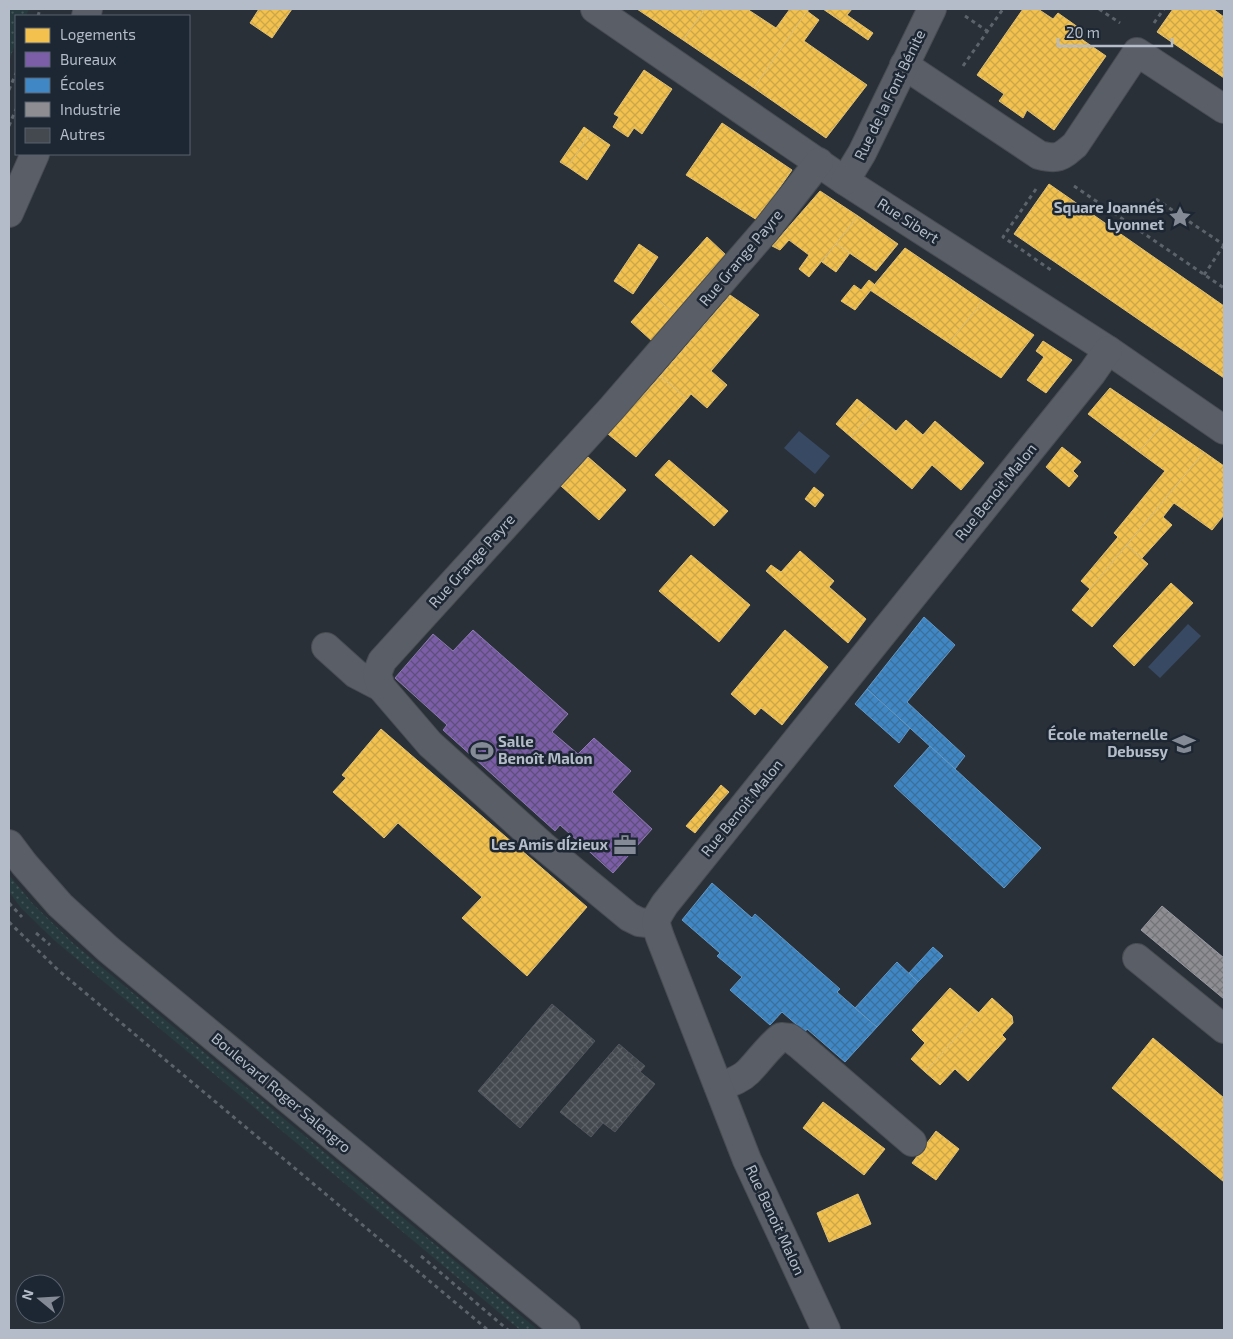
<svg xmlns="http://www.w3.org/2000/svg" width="1233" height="1339" font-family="'Exo 2',sans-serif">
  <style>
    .grass { fill: url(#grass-dots) }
    .water { fill: #384963 }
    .homes { fill: url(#homes-cross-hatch); stroke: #dfc073 }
    .offices { fill: url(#offices-cross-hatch); stroke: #8c7ab1 }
    .schools { fill: url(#schools-cross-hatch); stroke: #6298c6 }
    .industry { fill: url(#industry-cross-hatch); stroke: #999ba2 }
    .building { fill: url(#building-cross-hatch); stroke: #52575f }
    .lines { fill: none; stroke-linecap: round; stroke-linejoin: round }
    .minor-casing { stroke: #484c53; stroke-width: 30 }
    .path { stroke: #5d636a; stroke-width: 3; stroke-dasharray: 4 4; stroke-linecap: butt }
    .minor { stroke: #5a5e66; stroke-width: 28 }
    .labels { text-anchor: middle; stroke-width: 5; stroke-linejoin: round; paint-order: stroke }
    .street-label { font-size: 15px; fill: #b4bcc9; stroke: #1d2633 }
    .poi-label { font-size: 15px; font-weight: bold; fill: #b4bcc9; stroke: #1d2633; text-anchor: end }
  </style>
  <defs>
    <pattern id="grass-dots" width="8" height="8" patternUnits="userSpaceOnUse" patternTransform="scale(1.25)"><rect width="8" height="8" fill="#273a3e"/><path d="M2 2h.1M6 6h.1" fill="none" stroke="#445559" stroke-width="1.8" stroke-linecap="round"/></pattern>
    <pattern id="homes-cross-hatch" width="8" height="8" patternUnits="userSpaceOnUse" patternTransform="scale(1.25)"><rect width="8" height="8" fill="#f2c14e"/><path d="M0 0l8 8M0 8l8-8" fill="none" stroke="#cca64a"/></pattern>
    <pattern id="offices-cross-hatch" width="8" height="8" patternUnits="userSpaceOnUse" patternTransform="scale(1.25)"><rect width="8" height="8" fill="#7b5ea7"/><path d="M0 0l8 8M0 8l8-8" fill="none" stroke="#5f4f7c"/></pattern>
    <pattern id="schools-cross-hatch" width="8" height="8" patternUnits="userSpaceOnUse" patternTransform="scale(1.25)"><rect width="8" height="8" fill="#3f88c5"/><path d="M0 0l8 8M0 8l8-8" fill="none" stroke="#3c709c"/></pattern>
    <pattern id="industry-cross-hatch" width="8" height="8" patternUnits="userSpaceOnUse" patternTransform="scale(1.25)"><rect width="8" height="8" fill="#8d8d92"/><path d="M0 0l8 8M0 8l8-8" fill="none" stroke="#737478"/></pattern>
    <pattern id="building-cross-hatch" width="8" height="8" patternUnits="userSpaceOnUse" patternTransform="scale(1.25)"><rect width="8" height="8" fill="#444950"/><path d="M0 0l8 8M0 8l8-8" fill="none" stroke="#5d6168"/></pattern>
  </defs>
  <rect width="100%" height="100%" fill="#2a3038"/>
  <g class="grass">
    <polygon points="9,9 29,9 26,16 16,16 16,42 10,58 9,57"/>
    <polygon points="9,875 33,904 74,944 538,1330 520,1330 54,940 21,908 9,892"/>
  </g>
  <g class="water">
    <polygon points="799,431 830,456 815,474 784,448"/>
    <polygon points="1188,624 1201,636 1160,678 1148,667"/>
  </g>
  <g class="homes">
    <polygon points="259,9 292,9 272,38 250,23"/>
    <polygon points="637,9 705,9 683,40"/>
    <polygon points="705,9 747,9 776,28 790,9 798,10 799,9 809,9 754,88 683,40"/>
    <polygon points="823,9 852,9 847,15 873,33 868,40"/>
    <polygon points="1023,9 1038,9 1053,19 1058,13 1082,30 1077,36 1106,56 1054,130 1027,110 1023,118 999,101 1004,94 977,75"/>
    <polygon points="1173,9 1213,9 1224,17 1224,78 1157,32"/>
    <polygon points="807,11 819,20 804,41 867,85 826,138 754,88"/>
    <polygon points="644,70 672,89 642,134 634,128 628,137 613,127 619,117 614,114"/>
    <polygon points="722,123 792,170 757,220 686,175"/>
    <polygon points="584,127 591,132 568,167 560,162"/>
    <polygon points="591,132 610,145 587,180 568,167"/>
    <polygon points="1049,184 1224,306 1224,378 1014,234"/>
    <polygon points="820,191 858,216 809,277 799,269 809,255 789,240 780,250 772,246"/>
    <polygon points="858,216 898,244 876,271 836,244"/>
    <polygon points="707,237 726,255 674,314 654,296"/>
    <polygon points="639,244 658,257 633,294 614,281"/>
    <polygon points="836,244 850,253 836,272 822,262"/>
    <polygon points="905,248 983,301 949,343 870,290"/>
    <polygon points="869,280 875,285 855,310 841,301 854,285 861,290"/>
    <polygon points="730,295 759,315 711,371 727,385 707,408 691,394 687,399 660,376"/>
    <polygon points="654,296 674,314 652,341 631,322"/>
    <polygon points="983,301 1034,335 1001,378 949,343"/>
    <polygon points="1043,341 1072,360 1046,393 1027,380 1044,357 1036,351"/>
    <polygon points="660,376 687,399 636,457 608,434"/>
    <polygon points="1110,388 1163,424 1139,452 1088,414"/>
    <polygon points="857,399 873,412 851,437 836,424"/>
    <polygon points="873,412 896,431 906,420 923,435 935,421 984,463 961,490 932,465 912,489 851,437"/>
    <polygon points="1163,424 1204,452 1090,589 1081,581 1118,537 1114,533 1165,471 1139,452"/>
    <polygon points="1062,447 1081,462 1073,471 1078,476 1069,487 1046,467"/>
    <polygon points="1204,452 1224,466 1224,515 1212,530 1174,503 1163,517 1172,525 1142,558 1127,545"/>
    <polygon points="588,457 626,490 599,520 561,486"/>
    <polygon points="669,460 728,511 714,526 655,475"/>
    <polygon points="814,487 824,495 815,507 805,499"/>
    <polygon points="1127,545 1148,564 1092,627 1072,610"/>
    <polygon points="800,551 834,581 829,587 866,619 848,643 766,571 771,565 781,572"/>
    <polygon points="691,555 750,605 719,642 659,591"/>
    <polygon points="1171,583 1193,603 1134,666 1113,646"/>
    <polygon points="785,630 828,667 782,725 761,708 755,715 731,694"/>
    <polygon points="381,729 587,907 527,976 462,918 482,897 398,823 384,838 333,792 346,778 342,775"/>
    <polygon points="721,785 729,792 720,802 712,796"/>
    <polygon points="712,796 720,802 695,833 686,826"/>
    <polygon points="950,988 979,1013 925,1072 911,1059 925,1043 912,1030"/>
    <polygon points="992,998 1012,1016 1013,1023 1002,1035 1006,1039 968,1081 955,1069 940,1085 925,1072"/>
    <polygon points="1153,1038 1224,1098 1224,1182 1112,1088"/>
    <polygon points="823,1102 885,1149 864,1175 803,1128"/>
    <polygon points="936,1131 959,1149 936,1180 912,1163"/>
    <polygon points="858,1194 871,1224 829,1242 817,1213"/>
  </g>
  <polygon class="offices" points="473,630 568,714 552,732 578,754 594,738 631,771 612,792 652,829 613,873 560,825 555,831 443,730 447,725 395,678 433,634 453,651"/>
  <g class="schools">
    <polygon points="924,617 955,645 907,702 965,756 955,769 867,689"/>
    <polygon points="867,689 910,728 899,743 855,704"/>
    <polygon points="930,746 1041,848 1004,888 894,786"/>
    <polygon points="712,883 752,918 755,914 840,989 837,992 877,1027 845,1062 807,1029 805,1032 782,1012 770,1025 730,990 742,977 717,956 720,953 682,920"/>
    <polygon points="933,947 943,956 918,982 909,973"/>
    <polygon points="897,962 918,982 877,1027 855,1008"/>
  </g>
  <polygon class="industry" points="1162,906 1224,958 1224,999 1141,930"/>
  <g class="building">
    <polygon points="552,1004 595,1041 520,1128 478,1091"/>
    <polygon points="619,1044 633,1056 628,1062 655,1084 615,1132 603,1123 591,1137 560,1112"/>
    <polygon points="633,1056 645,1066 640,1072 628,1062"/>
  </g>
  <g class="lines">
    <defs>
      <g id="minor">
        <polyline points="595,9 845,181 1108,350 1224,430"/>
        <polyline points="86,16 88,9"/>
        <path d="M904,65L1039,155C1058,160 1061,157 1075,145L1137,52L1224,109"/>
        <polyline points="845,181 862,153 932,9"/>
        <polyline points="9,213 35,154"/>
        <polyline points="326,647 356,674 381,687"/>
        <polyline points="9,844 24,864 60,905 108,949 566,1330"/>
        <polyline points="656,924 639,922 629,917 542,845 430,744 381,687 377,674 382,661 612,408 766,230 819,162"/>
        <polyline points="1137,958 1224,1029"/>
        <path d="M719,1087C729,1083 740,1080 748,1072C759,1061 768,1047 781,1037L790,1038L798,1044L912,1142"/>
        <path d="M826,1330L747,1160L660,937C654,920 655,920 665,904L1092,373L1108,350"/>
      </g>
    </defs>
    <use href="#minor" class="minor-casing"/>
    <g class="path">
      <polyline points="1099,9 1120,23"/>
      <polyline points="38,16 40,9"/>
      <polyline points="965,16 987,31"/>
      <polyline points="1154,23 1164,9"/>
      <polyline points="963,66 1003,9"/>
      <polyline points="9,90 16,73"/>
      <polyline points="9,126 16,109"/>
      <polyline points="1074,186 1224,288"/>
      <polyline points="1036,189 1003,237 1051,270"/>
      <polyline points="1156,199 1224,245"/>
      <polyline points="1204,275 1224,245"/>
      <polyline points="9,903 22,917"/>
      <polyline points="9,922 58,970 488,1330"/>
      <polyline points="36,933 50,945"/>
      <polyline points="421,1256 508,1330"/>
    </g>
    <use href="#minor" class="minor"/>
  </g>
  <defs>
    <symbol id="sight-bare" viewBox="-9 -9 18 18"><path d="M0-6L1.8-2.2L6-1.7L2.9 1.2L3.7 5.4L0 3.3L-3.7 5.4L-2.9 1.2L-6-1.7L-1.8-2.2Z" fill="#848b96" stroke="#1d2633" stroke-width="2.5" paint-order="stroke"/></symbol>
    <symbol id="school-bare" viewBox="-9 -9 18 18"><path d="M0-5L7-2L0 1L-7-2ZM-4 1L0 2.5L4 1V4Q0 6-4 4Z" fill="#848b96" stroke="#1d2633" stroke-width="2.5" paint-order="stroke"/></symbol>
    <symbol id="stadium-bare" viewBox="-9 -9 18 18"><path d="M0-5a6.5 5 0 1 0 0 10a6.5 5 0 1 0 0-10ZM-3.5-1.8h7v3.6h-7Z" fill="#848b96" stroke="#1d2633" stroke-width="2.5" paint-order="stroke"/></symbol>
    <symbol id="office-bare" viewBox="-9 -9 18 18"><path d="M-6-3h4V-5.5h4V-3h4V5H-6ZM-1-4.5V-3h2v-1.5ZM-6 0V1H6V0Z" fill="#848b96" stroke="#1d2633" stroke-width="2.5" paint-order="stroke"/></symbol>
  </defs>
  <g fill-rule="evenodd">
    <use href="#sight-bare" x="1164" y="201" width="32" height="32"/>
    <use href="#school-bare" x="1168" y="728" width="32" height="32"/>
    <use href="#stadium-bare" x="466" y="735" width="32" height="32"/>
    <use href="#office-bare" x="609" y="829" width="32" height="32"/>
  </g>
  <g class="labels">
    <g class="street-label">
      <text transform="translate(890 95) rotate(-64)" y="5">Rue de la Font Bénite</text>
      <text transform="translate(908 221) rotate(33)" y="5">Rue Sibert</text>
      <text transform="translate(741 258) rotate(-50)" y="5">Rue Grange Payre</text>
      <text transform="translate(996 492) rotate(-51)" y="5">Rue Benoit Malon</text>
      <text transform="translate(472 561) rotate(-48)" y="5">Rue Grange Payre</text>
      <text transform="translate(742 808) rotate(-51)" y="5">Rue Benoit Malon</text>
      <text transform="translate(281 1093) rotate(40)" y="5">Boulevard Roger Salengro</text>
      <text transform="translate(775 1220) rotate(65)" y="5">Rue Benoit Malon</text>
    </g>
    <g class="poi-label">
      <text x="1164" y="213">Square Joannés<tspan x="1164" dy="17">Lyonnet</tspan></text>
      <text x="1168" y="740">École maternelle<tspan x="1168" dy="17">Debussy</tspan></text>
      <text x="498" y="747" text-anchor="start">Salle<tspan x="498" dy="17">Benoît Malon</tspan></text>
      <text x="608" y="850">Les Amis dÍzieux</text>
    </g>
  </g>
  <rect width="1233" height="1339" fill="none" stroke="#b4bcc9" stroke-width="20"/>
  <rect x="15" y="15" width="175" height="140" fill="#1d2633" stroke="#59626f"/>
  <rect x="25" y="28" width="25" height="15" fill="#f2c14e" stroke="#59626f"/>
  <text x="60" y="40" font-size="15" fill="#b4bcc9">Logements</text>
  <rect x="25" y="52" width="25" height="15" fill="#7b5ea7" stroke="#59626f"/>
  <text x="60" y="65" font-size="15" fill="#b4bcc9">Bureaux</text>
  <rect x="25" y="78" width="25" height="15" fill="#3f88c5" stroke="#59626f"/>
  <text x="60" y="90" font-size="15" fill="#b4bcc9">Écoles</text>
  <rect x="25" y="102" width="25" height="15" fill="#8d8d92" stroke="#59626f"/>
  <text x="60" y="115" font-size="15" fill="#b4bcc9">Industrie</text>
  <rect x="25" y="128" width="25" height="15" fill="#444950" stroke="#59626f"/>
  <text x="60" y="140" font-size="15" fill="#b4bcc9">Autres</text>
  <g transform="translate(40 1299) rotate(288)"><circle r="24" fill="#1d2633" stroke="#59626f"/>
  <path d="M0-4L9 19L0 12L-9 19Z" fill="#848b96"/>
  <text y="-8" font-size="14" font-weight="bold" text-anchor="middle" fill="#b4bcc9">N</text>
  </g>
  <path d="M1058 38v8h114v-8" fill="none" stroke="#b4bcc9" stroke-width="2.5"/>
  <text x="1066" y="38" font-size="15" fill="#b4bcc9" stroke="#1d2633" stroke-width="4" paint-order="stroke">20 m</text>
</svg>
